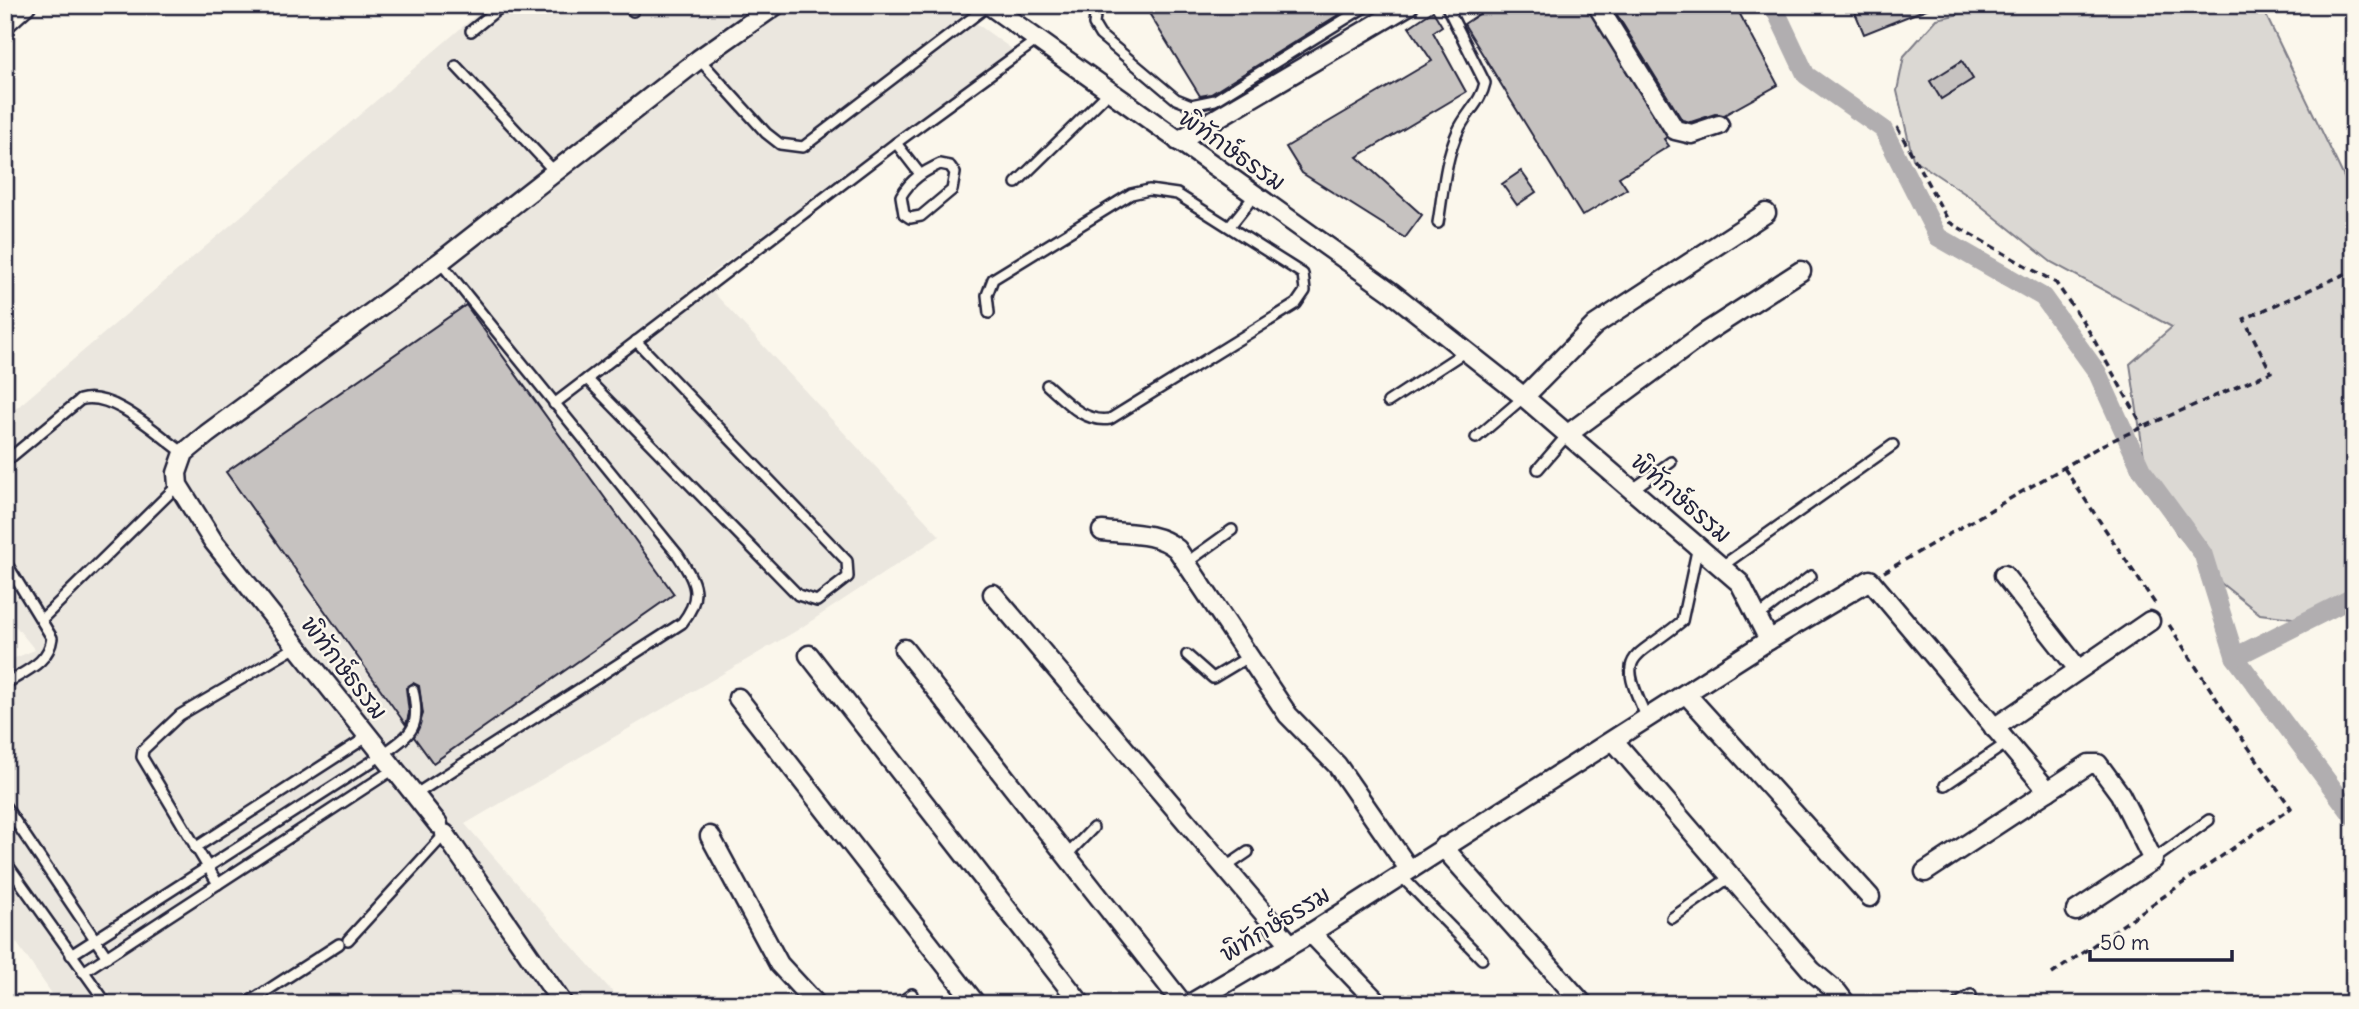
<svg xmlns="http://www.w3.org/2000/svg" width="2359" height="1009" font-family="Delius,'Playpen Sans Thai',sans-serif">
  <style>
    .built { fill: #ebe7df }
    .green { fill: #dbd8d3; stroke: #7e7d87; stroke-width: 2 }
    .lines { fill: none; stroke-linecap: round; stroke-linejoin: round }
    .canal { stroke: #b1aeb0; stroke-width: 19 }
    .building { fill: #c6c2c0; stroke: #22223b; stroke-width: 2 }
    .lane-casing { stroke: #22223b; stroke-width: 14 }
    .street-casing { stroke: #22223b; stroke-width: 23 }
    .path { stroke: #22223b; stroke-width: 3.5; stroke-dasharray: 7 5; stroke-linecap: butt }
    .lane { stroke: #fbf7ec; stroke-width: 9 }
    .street { stroke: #fbf7ec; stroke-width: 18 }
    .labels { text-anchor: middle; stroke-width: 5; stroke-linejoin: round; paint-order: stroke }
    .street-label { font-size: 24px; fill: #22223b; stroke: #fbf7ec }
  </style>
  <rect width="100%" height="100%" fill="#fbf7ec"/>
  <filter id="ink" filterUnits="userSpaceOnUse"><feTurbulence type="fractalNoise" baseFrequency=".0143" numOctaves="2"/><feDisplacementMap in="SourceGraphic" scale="14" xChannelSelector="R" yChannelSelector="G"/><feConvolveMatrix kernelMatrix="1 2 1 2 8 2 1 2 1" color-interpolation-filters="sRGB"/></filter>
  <g filter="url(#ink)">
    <polygon class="built" points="488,5 951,5 1013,50 702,280 940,536 796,631 465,824 623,1004 59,1004 5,926 5,662 35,650 5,613 5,418"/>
    <polygon class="green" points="2000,5 2261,5 2354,198 2354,289 2349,294 2354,302 2354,591 2308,620 2260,614 2222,584 2177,534 2147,477 2130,364 2172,327 2051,262 1970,197 1913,159 1897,91 1904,56 1937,19"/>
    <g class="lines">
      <g class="canal">
        <polyline points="1773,5 1806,75 1883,129 1938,237 2043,297 2097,372 2141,469 2203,554 2235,657 2354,817"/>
        <polyline points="2235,657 2354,597"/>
      </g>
    </g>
    <g class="building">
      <polygon points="1144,5 1354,5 1211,94 1200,96"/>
      <polygon points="1493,5 1586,5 1667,137 1664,139 1669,146 1619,177 1627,189 1582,216 1464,24"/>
      <polygon points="1611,5 1735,5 1778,85 1724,115 1715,114 1691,122 1682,120"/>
      <polygon points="1852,5 1934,5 1934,6 1864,34"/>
      <polygon points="1433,11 1442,26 1433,32 1466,92 1357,157 1422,215 1405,238 1302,173 1286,147 1432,61 1409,27"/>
      <polygon points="1962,61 1973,79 1941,99 1930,81"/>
      <polygon points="1521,171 1536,192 1517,205 1502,184"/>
      <polygon points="466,305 674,594 433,763 414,737 423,714 419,686 413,683 406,688 409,713 406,725 226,472"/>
    </g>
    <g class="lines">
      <defs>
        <g id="lane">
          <polyline points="627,5 633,11"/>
          <polyline points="1096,5 1094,25 1100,35 1176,99 1191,105 1215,100 1368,5"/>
          <polyline points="471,31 503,5"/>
          <polyline points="699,59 766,133 780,144 803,147 989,5"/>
          <polyline points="456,66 555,172"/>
          <polyline points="896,143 920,174"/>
          <path d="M940,164L950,166L955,173L952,190L921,216L910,218L904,214L901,196C911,179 923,172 940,164Z"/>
          <polyline points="1016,183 1108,93"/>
          <path d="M1438,223C1443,193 1445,159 1458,131C1466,113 1481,102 1485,83L1446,5"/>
          <polyline points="1230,226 1254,196"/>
          <path d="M989,313L987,295L993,279L1131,194L1149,190L1177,194L1303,274L1305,291L1296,304L1110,419C1084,423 1065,401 1047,385"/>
          <polyline points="587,379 798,595 817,601 848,577 847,561 636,341"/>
          <polyline points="1388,402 1466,351"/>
          <polyline points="554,404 896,143 1037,40"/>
          <polyline points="1476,438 1524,397"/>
          <path d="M5,462L80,400C113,390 158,435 184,453"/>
          <polyline points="1538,469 1568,434"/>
          <polyline points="1633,489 1671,462"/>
          <path d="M5,561L52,638C49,663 25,671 5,684"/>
          <polyline points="1186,563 1232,530"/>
          <polyline points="1722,566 1893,445"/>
          <polyline points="1759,616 1811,576"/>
          <polyline points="43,618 178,485"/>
          <polyline points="1187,655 1213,678 1248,657"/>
          <path d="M1647,718C1615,650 1632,663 1682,621L1698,546"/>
          <polyline points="1945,785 2007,743"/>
          <path d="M416,794L682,623C704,595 695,582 678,555L440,262"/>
          <polyline points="5,806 107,957"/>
          <polyline points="195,848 367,737"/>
          <polyline points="1066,856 1093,828"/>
          <polyline points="2153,860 2209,820"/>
          <polyline points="5,861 107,1004"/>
          <polyline points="1226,867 1248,852"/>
          <polyline points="1400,875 1482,959"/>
          <polyline points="218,884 142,757 143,750 180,715 296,647"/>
          <polyline points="1672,918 1730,877"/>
          <polyline points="348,940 445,834"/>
          <path d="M71,955L382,755C412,733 421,729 413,690"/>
          <polyline points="83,972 394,769"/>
          <polyline points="246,1004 339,944"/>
          <polyline points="898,1004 912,994"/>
          <polyline points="1957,1004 1971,995"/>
        </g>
        <g id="street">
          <polyline points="989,5 1391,292 1524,397 1740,583 1769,640 1311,933 1190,1004"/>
          <polyline points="1597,5 1675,130 1692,134 1719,125"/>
          <polyline points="5,24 26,5"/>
          <polyline points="1178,141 1409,5"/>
          <polyline points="1524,397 1595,325 1766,213"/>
          <polyline points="1568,434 1705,333 1801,271"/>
          <path d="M1102,531C1127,534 1158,532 1177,549L1288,715L1337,765L1409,869"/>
          <polyline points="2004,575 2078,669"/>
          <polyline points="993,594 1290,944"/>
          <polyline points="1769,640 1870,580 2048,791 1925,872"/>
          <polyline points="904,649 1183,1004"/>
          <polyline points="809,655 1081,1004"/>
          <polyline points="1687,695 1870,897"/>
          <polyline points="738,698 976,1004"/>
          <polyline points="1994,728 2150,621"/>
          <polyline points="1614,741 1812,971 1837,992 1846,1004"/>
          <polyline points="2048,791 2089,764 2098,764 2120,794 2153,860 2076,911"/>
          <polyline points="438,824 213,541 178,485 177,473 184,453 207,434 440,262 699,59 776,5"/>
          <polyline points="445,834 563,1004"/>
          <polyline points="710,836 779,964 816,1004"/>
          <polyline points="1443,847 1583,1004"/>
          <polyline points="1311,933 1379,1004"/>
        </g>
      </defs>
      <use href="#lane" class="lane-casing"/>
      <use href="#street" class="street-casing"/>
      <g class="path">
        <polyline points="1897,127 1949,222 2056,283 2086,326 2143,426"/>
        <polyline points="2064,468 2156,605"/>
        <polyline points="1884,572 2104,444 2271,372 2244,319 2354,270"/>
        <polyline points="2052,974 2291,808 2239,734 2168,623"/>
      </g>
      <use href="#lane" class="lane"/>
      <use href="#street" class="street"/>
    </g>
  </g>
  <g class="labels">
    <g class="street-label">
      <text transform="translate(1232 150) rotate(35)" y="8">พิทักษ์ธรรม</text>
      <text transform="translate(1681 498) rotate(41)" y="8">พิทักษ์ธรรม</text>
      <text transform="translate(344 668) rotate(52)" y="8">พิทักษ์ธรรม</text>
      <text transform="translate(1275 924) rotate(-31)" y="8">พิทักษ์ธรรม</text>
    </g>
  </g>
  <rect width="2359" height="1009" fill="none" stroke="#fbf7ec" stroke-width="28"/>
  <rect x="14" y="14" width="2331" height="981" fill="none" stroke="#22223b" stroke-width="2.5" filter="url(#ink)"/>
  <path d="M2090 950v10h142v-10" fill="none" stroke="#22223b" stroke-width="3.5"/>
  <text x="2100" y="950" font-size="21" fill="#22223b" stroke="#fbf7ec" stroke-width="5" paint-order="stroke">50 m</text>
</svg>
